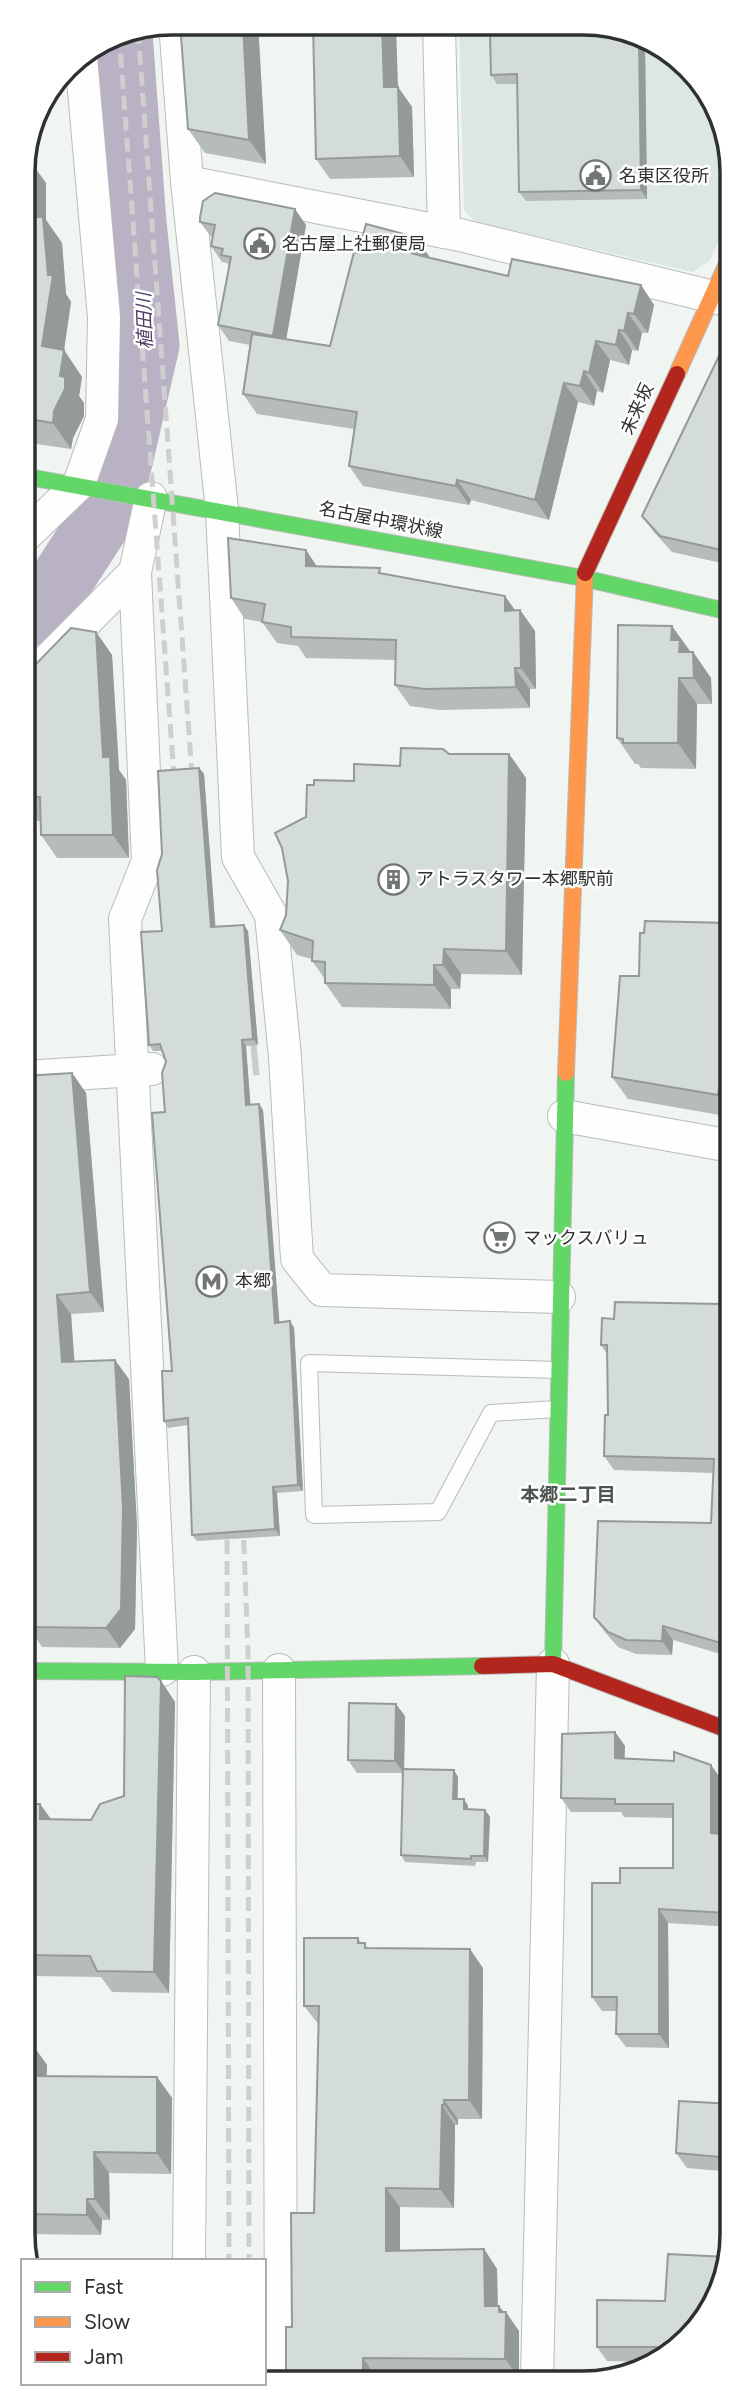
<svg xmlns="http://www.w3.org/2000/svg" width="755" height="2406" font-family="Figtree,'Noto Sans JP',sans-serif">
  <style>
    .built { fill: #dde7e1 }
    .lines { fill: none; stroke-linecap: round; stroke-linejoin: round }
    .river { stroke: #b9b2c4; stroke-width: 63 }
    .street-tunnel { stroke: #c9cecb; stroke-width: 32; stroke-dasharray: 32 16; stroke-linecap: butt }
    .lane-casing { stroke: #b8bcba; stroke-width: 18 }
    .street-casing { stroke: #b8bcba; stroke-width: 34 }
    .fast-casing { stroke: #b8bcba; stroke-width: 18 }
    .slow-casing { stroke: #b8bcba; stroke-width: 18 }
    .jam-casing { stroke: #b8bcba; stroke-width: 18 }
    .lane { stroke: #fdfefd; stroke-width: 16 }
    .street { stroke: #fdfefd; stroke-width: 32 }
    .fast { stroke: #63d668; stroke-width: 16 }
    .slow { stroke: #ff974d; stroke-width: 16 }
    .jam { stroke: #b3261e; stroke-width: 16 }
    .rail { stroke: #cecfce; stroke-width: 5; stroke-dasharray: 14 7; stroke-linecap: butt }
    .wall { fill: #b6bdb9 }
    .shaded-wall { fill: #949a96 }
    .building { fill: #d4dcd7; stroke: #949a96; stroke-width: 2 }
    .labels { text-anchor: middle; stroke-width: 5; stroke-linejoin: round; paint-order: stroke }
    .poi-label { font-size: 18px; fill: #2e312f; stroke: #fff; text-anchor: start }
    .street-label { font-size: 18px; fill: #2e312f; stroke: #fff }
    .water-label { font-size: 19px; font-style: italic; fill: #513e67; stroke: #fff }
    .neighbourhood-label { font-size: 19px; font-weight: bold; fill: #4e5550; stroke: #fff }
    .rim { fill: none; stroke: #2e312f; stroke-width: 3.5 }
  </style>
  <rect width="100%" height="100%" fill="#f0f5f2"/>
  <polygon class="built" points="459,25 613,26 689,67 729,143 730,218 710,260 693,272 475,222 464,210"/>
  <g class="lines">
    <polyline class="river" points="24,617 61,581 111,504 148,345 135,223 121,33"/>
    <polyline class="street-tunnel" points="204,1064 258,1059"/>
    <defs>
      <polyline id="lane" points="557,1409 491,1413 438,1512 314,1515 309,1363 558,1370"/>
      <g id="street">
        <polyline points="175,23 187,182 222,510 238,857 271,915 285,1057 297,1259 322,1290 559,1297"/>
        <polyline points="439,25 444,232"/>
        <polyline points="187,182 460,235 730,301"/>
        <polyline points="151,498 135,572 148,861 125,919 162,1670"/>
        <polyline points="23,538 79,484 102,419 104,317 81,57"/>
        <polyline points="24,684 135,572"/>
        <polyline points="24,1077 152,1069"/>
        <polyline points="564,1116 731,1146"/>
        <polyline points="279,1670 281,2380"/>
        <polyline points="189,2261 194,1672"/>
        <polyline points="537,2380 553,1664"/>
      </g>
      <g id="fast">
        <polyline points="23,476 583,578 730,612"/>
        <polyline points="553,1664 566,1073"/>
        <polyline points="25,1671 194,1672 482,1666"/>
      </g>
      <g id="slow">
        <polyline points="677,374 730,257"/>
        <polyline points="566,1073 585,573"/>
      </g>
      <g id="jam">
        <polyline points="585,573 677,374"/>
        <polyline points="482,1666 553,1664 731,1731"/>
      </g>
    </defs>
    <use href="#lane" class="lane-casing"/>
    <use href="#street" class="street-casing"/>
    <use href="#fast" class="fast-casing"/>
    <use href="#slow" class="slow-casing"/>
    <use href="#jam" class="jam-casing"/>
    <use href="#lane" class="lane"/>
    <use href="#street" class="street"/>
    <use href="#fast" class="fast"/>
    <use href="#slow" class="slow"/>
    <use href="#jam" class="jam"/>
    <g class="rail">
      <polyline points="138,30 193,789"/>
      <polyline points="119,33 175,789"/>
      <polyline points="227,1519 229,2261"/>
      <polyline points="243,1519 248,1653 249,2261"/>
    </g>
  </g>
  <g class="wall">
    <polygon points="180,23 258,23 266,164 205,153 188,129"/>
    <polygon points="613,26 645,43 647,199 526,201 519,192 518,84 497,84 491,75 517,33"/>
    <polygon points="398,87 412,107 414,177 330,179 316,159"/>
    <polygon points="27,157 46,183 46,220 62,243 66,294 71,302 64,350 82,377 79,396 84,403 84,416 73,438 71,449 23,442 23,163"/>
    <polygon points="200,222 306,225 286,340 330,346 358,253 429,256 429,258 508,276 641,285 654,305 648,333 642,333 638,351 632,350 629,365 610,360 603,393 597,391 594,406 578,402 549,520 471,500 469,505 363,486 349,466 354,429 257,414 243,394 250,345 229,341 218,325 230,267 227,263 222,262 211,246 212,238"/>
    <polygon points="730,349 730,565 672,552 654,532 642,516 728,358"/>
    <polygon points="317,566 383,574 515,610 520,610 535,631 536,689 530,689 530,708 440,710 410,706 395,685 396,660 306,658 298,646 277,643 262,622 245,619 231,598"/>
    <polygon points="96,632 112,655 119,770 126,780 129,858 57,858 41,835 40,821 24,820 24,680"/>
    <polygon points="690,651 693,652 711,678 712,704 697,704 696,769 641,768 638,764 635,764 617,738"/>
    <polygon points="449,754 509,754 526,778 522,975 461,974 460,989 451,989 451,1009 342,1007 325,983 325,979 312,961 312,959 297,955 280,930 286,915 314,785 354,781 400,766"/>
    <polygon points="199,768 204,774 215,927 248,931 258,1045 246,1046 250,1105 259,1104 263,1110 279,1322 290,1321 294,1328 303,1491 277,1493 280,1536 197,1541 192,1535 188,1425 168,1428 164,1421 172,1371 165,1112 166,1062 162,1051 153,1051 149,1045"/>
    <polygon points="730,923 731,1117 628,1099 612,1077 639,976"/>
    <polygon points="72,1073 86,1093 104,1312 71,1314 74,1361 129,1379 137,1527 135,1629 120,1648 42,1647 28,1627 28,1423 25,1423 24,1076"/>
    <polygon points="731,1242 731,1657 673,1640 672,1655 636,1654 618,1647 604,1631 594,1617 711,1523 714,1473 614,1470 604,1456 608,1415 607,1354 601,1345 614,1319 720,1304"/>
    <polygon points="161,1681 175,1702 169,1993 112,1992 101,1977 32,1976 31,2044 32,2044 47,2065 46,2076 157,2077 172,2098 171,2174 109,2173 110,2220 102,2220 101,2235 26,2234 25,1804 40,1804 51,1819 91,1820 124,1796"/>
    <polygon points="25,1686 36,1702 36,1749 25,1749"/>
    <polygon points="405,1716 404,1769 458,1777 458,1799 464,1799 468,1806 468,1810 485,1810 490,1817 488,1862 476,1862 475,1866 405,1862 401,1855 403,1773 357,1773 348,1760"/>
    <polygon points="615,1732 625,1746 624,1759 711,1765 721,1779 720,1834 731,1835 732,1927 668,1923 669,2048 626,2047 616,2034 616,2011 602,2011 592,1997 620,1883 673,1868 673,1818 624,1817 621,1812 571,1812 561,1798"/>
    <polygon points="358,1938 361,1943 369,1948 483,1968 482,2119 458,2119 458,2125 455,2125 454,2208 400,2207 400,2250 484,2249 497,2269 498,2306 499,2306 519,2331 519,2378 376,2377 376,2380 290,2380 286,2374 292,2327 314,2213 319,2025 304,2006"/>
    <polygon points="732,2104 732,2172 687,2168 676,2153"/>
    <polygon points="665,2301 695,2332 644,2362 607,2361 597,2347"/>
  </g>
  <g class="shaded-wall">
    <polygon points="243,23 258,23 266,164 249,140"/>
    <polygon points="382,24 396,24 398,87 412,107 414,177 400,156 384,87"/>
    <polygon points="639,40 645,43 647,199 641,190"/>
    <polygon points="27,157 46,183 46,220 62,243 66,294 71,302 64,350 82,377 79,396 84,403 84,416 73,438 71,449 53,423 42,346 48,275 27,217"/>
    <polygon points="295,209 306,225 284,352 273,336"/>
    <polygon points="415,237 429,256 425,272 411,253"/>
    <polygon points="641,285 654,305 648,333 634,314"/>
    <polygon points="628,313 642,333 638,351 624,331"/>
    <polygon points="619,330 632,350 629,365 616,345"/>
    <polygon points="596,341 610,360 603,393 589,373"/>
    <polygon points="584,371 597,391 594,406 580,386"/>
    <polygon points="564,383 578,402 549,520 535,500"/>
    <polygon points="730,469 730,500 725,492"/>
    <polygon points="457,480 471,500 469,505 456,486"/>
    <polygon points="306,550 320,571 306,566"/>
    <polygon points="505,596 520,617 505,611"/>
    <polygon points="520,610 535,631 536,689 521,668"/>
    <polygon points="672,626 690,651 690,654 693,652 711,678 712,704 694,678 671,640"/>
    <polygon points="96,632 112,655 119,770 126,780 129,858 113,835 103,757"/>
    <polygon points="515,668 530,689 530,708 516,687"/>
    <polygon points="679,678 697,704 696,769 678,743"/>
    <polygon points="509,754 526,778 522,975 506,951"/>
    <polygon points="199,768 204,774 216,934 211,927"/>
    <polygon points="244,925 248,931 258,1045 253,1039"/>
    <polygon points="444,949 461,974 460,989 443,965"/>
    <polygon points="434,965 451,989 451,1009 434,985"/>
    <polygon points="731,1023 731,1113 718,1095"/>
    <polygon points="242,1040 246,1046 251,1111 246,1105"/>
    <polygon points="72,1073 86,1093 104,1312 90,1292"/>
    <polygon points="259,1104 263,1110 280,1329 275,1323"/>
    <polygon points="57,1295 71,1314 76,1382 62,1362"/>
    <polygon points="290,1321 294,1328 303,1491 298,1485"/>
    <polygon points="115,1360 129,1379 137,1527 135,1629 120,1648 106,1628"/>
    <polygon points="273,1487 277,1493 280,1536 275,1529"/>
    <polygon points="663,1626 673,1640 672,1655 662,1641"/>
    <polygon points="161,1681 175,1702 169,1993 154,1972"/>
    <polygon points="25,1686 36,1702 36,1749 25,1732"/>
    <polygon points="396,1704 405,1716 404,1773 395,1761"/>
    <polygon points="615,1732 625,1746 624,1772 615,1758"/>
    <polygon points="711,1765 721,1779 720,1847 711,1833"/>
    <polygon points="454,1770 458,1777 457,1806 453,1799"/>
    <polygon points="464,1799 468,1806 468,1816 464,1809"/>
    <polygon points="40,1804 55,1825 40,1819"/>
    <polygon points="485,1810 490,1817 488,1862 484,1856"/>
    <polygon points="729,1881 732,1885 732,1921 727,1913"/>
    <polygon points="659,1909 668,1923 669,2048 659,2034"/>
    <polygon points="470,1949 483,1968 482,2119 469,2100"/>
    <polygon points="25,1967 32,1976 30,2065 25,2058"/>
    <polygon points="32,2044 47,2065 46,2097 32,2076"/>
    <polygon points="157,2077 172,2098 171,2174 157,2153"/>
    <polygon points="444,2100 458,2119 458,2125 444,2105"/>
    <polygon points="442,2105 455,2125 454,2208 440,2189"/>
    <polygon points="94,2152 109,2173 110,2220 95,2199"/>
    <polygon points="386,2188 400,2207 400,2270 386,2251"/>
    <polygon points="87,2199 102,2220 101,2235 87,2215"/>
    <polygon points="484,2249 497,2269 498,2325 485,2306"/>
    <polygon points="499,2306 506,2315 506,2312 519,2331 519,2378 505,2359 499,2312"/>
    <polygon points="363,2358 376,2377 376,2380 368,2380 363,2373"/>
  </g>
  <g class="building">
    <polygon points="180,23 243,23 249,140 188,129"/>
    <polygon points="313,24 382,24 384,87 398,87 400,156 316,159"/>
    <polygon points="517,25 613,26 639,40 641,190 519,192 517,74 491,75 490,34 517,33"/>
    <polygon points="24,157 27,157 27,217 43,217 48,275 53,275 42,346 64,350 60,376 65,377 65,389 54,411 53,423 23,418 23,163"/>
    <polygon points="215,193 295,209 273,336 218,325 231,257 221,255 223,249 211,246 215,225 200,222 200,217 203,201"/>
    <polygon points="366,224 415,237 411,253 422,256 508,276 512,259 641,285 634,314 628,313 624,331 619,330 616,345 596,341 589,373 584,371 580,386 564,383 535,500 457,480 456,486 349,466 357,412 243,394 252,334 330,346 354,252 358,253"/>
    <polygon points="730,349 730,469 725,492 730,494 730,552 660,536 642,516 719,356 728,358"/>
    <polygon points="228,538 306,550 306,566 380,568 379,573 505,596 505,611 520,610 521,668 515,668 516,687 425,689 395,685 396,640 291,637 291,627 262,622 265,604 231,598"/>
    <polygon points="618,625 672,626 671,640 680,640 679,652 693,652 694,678 679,678 678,743 623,743 623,739 617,738"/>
    <polygon points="71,628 96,632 103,757 110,757 113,835 41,835 40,797 24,797 24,680 31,669"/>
    <polygon points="401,748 443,749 449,754 509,754 506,951 444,949 443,965 434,965 434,985 325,983 325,962 312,961 313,941 280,930 286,915 288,881 282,848 275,833 306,817 307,785 314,785 314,780 354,781 354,764 400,766"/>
    <polygon points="199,768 211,927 244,925 253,1039 242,1040 246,1105 259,1104 275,1323 290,1321 298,1485 273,1487 275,1529 192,1535 188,1418 164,1421 162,1371 172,1371 152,1113 165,1112 162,1073 166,1062 160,1044 149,1045 141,932 162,931 157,870 162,854 158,771"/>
    <polygon points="645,921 730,923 731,1023 718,1095 612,1077 620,976 639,976 640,933 644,933"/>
    <polygon points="72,1073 90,1292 57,1295 62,1362 115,1360 123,1508 121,1609 106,1628 28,1627 28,1403 25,1403 24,1076"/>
    <polygon points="723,1241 731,1242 731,1646 663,1626 662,1641 626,1640 608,1632 594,1617 598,1521 711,1523 714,1459 604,1456 605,1415 608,1415 607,1345 601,1345 602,1318 614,1319 615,1302 720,1304"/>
    <polygon points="125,1676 157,1677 161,1681 154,1972 97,1971 90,1956 25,1955 25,1804 40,1804 40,1819 91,1820 100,1804 124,1796"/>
    <polygon points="349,1703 396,1704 395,1761 348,1760"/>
    <polygon points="615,1732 615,1758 674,1761 674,1752 711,1765 711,1833 731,1835 732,1882 729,1881 727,1913 659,1909 659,2034 616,2034 617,1997 592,1997 592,1883 620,1883 620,1868 673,1868 673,1804 615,1804 615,1799 561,1798 562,1734"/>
    <polygon points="403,1769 454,1770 453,1799 464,1799 464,1809 485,1810 484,1856 471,1856 471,1859 401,1855"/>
    <polygon points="304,1938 358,1938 358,1943 365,1943 365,1948 470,1949 469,2100 444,2100 444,2105 442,2105 440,2189 386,2188 386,2251 484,2249 485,2306 499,2306 499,2312 506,2312 505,2359 363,2358 363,2373 286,2374 286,2327 292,2327 291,2213 314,2213 319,2006 304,2006"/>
    <polygon points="25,2044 32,2044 32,2076 157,2077 157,2153 94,2152 95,2199 87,2199 87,2215 25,2214"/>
    <polygon points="679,2101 732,2104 732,2158 676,2153"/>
    <polygon points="668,2254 726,2257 695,2332 669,2347 597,2347 597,2300 665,2301"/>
  </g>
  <defs>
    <symbol id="civic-ring" viewBox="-11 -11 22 22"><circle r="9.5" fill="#fff" stroke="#727673" stroke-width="1.5"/><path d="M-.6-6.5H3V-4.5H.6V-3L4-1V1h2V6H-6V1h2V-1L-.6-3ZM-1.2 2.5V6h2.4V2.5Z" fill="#727673"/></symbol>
    <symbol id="building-ring" viewBox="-11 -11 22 22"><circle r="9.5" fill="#fff" stroke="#727673" stroke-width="1.5"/><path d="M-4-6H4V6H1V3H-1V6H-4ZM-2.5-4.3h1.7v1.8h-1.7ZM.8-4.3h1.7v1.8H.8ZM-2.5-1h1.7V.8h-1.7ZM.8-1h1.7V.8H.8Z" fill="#727673"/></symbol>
    <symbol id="supermarket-ring" viewBox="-11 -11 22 22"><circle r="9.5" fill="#fff" stroke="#727673" stroke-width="1.5"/><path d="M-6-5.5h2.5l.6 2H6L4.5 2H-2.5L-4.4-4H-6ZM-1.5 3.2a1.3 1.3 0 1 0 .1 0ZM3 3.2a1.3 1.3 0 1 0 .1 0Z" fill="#727673"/></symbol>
    <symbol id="metro-ring" viewBox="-11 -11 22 22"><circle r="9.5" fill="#fff" stroke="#727673" stroke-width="1.5"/><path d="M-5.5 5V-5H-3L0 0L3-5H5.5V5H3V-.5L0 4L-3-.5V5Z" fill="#727673"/></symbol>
  </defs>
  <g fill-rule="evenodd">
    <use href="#civic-ring" x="578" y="158" width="35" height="35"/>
    <use href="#civic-ring" x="242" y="226" width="35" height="35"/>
    <use href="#building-ring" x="376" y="862" width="35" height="35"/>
    <use href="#supermarket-ring" x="482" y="1220" width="35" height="35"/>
    <use href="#metro-ring" x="194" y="1264" width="35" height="35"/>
  </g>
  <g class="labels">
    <g class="poi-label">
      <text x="619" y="182">名東区役所</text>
      <text x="282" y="250">名古屋上社郵便局</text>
      <text x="416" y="885">アトラスタワー本郷駅前</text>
      <text x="523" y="1244">マックスバリュ</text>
      <text x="235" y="1287">本郷</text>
    </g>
    <g class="street-label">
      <text transform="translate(637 409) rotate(-66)" y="6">未来坂</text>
      <text transform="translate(381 520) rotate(11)" y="6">名古屋中環状線</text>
    </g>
    <g class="water-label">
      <text transform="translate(144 321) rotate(-92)" y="7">植田川</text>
    </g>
    <g class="neighbourhood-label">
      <text x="568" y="1501">本郷二丁目</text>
    </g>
  </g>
  <path d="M0 0H755V2406H0ZM172 35H583A137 137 0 0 1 720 172V2234A137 137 0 0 1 583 2371H172A137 137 0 0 1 35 2234V172A137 137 0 0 1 172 35Z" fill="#fff" fill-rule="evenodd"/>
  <path class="rim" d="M172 35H583A137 137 0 0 1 720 172V2234A137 137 0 0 1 583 2371H172A137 137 0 0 1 35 2234V172A137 137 0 0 1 172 35Z"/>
  <rect x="21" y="2259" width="245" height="126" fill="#ffffff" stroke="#abadac" stroke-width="2"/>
  <rect x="35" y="2282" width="35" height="10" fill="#63d668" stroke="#abadac" stroke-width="2"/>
  <text x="84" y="2294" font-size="21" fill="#2e312f">Fast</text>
  <rect x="35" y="2317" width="35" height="10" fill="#ff974d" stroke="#abadac" stroke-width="2"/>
  <text x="84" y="2329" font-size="21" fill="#2e312f">Slow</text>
  <rect x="35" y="2352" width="35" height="10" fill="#b3261e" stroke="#abadac" stroke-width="2"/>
  <text x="84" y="2364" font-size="21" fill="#2e312f">Jam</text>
</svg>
